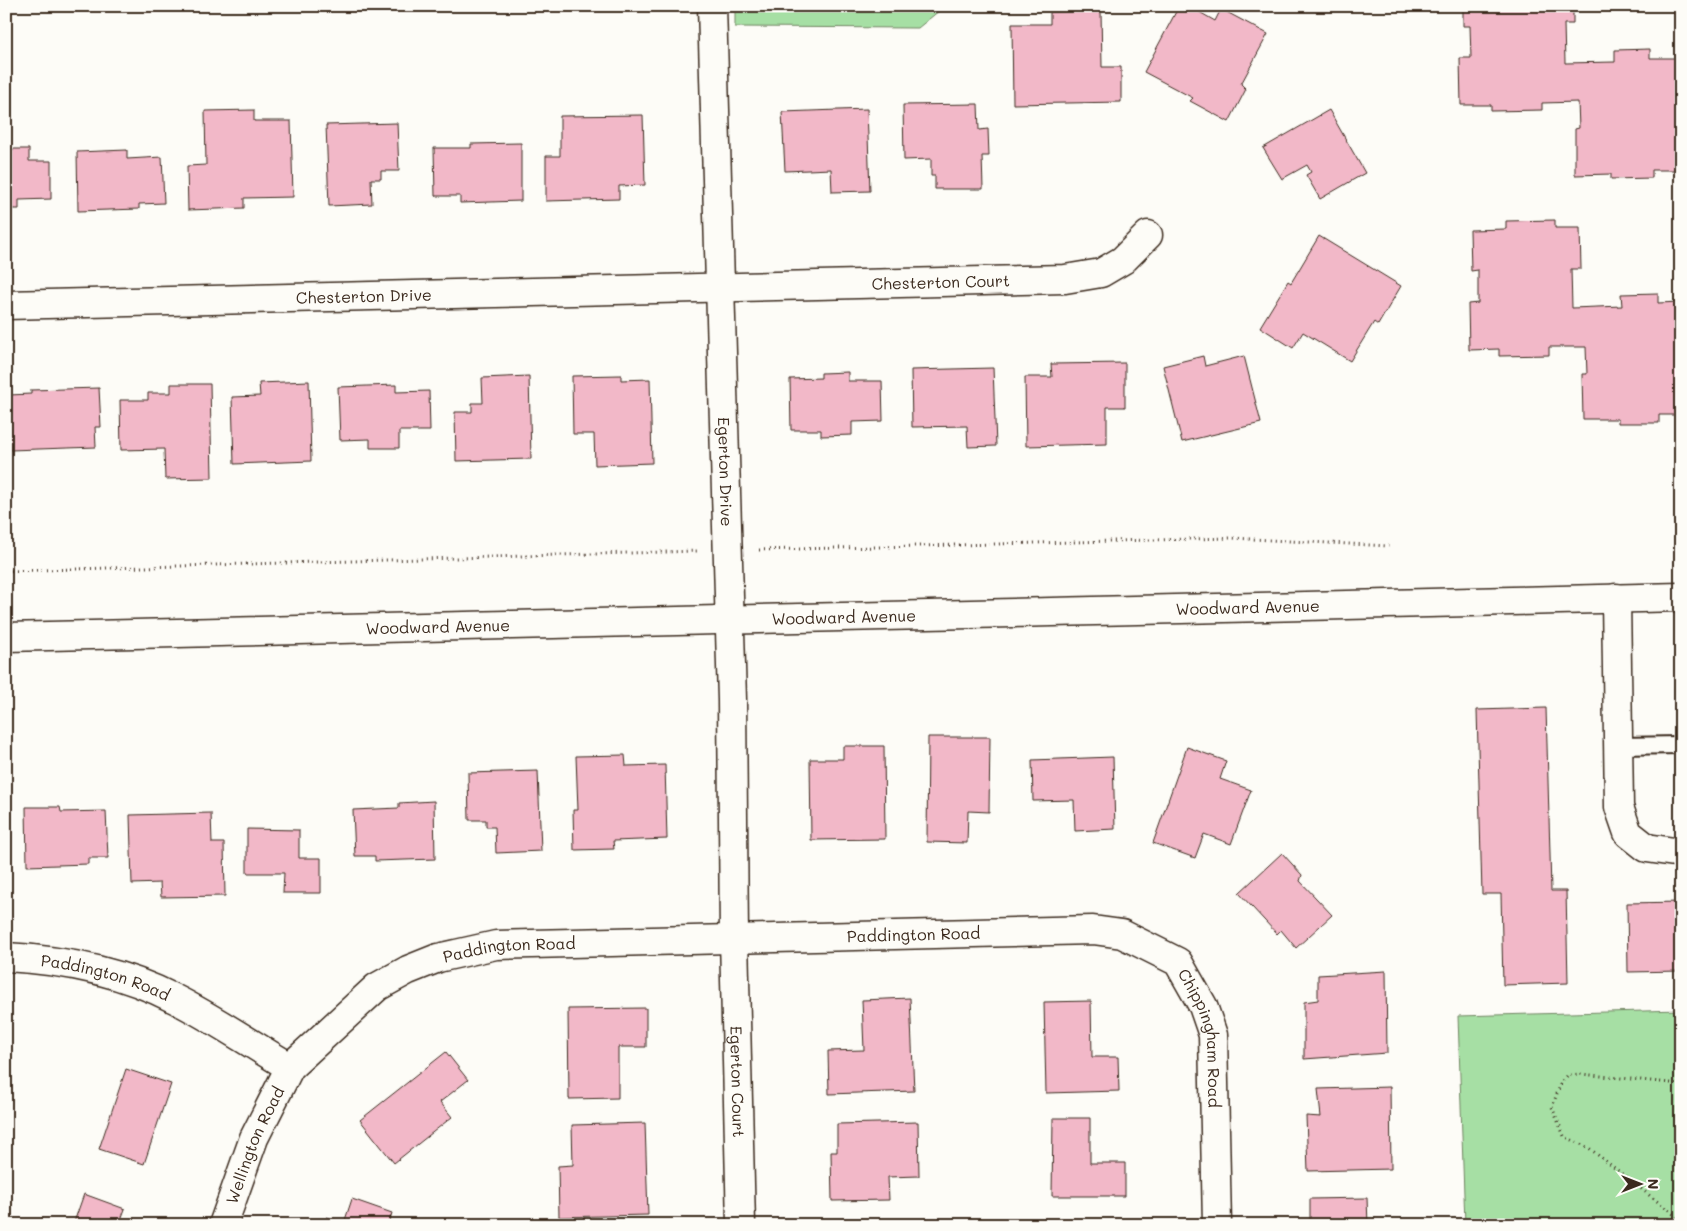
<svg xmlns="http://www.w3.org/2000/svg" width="1687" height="1231" font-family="Mali,sans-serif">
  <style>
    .green { fill: #a6dfa4; stroke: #708461 }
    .building { fill: #f2b8c8; stroke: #3b2a1e }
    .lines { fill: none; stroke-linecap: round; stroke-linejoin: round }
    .service-casing { stroke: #3b2a1e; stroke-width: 20 }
    .minor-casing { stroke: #3b2a1e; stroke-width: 31 }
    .secondary-casing { stroke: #3b2a1e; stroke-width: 31 }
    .path { stroke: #3b2a1e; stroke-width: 3; stroke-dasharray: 1 4; stroke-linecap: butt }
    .service { stroke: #fdfcf7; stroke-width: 16 }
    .minor { stroke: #fdfcf7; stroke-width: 28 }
    .secondary { stroke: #fdfcf7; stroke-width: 28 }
    .labels { text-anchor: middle; stroke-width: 5; stroke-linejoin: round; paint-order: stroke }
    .street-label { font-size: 16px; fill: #3b2a1e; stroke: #fdfcf7 }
  </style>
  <rect width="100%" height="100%" fill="#fdfcf7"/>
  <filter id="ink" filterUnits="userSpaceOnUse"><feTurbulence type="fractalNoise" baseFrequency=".02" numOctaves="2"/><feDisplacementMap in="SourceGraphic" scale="10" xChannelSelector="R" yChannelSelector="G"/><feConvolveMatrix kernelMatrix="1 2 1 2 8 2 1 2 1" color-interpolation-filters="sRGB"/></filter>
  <g filter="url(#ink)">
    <g class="green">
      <polygon points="735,6 945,6 918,28 735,27"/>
      <polygon points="1681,1010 1681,1225 1465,1225 1458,1016"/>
    </g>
    <g class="building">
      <polygon points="314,6 368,6 368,7 314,9"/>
      <polygon points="1179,6 1189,6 1215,21 1221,9 1268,34 1241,84 1246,89 1229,122 1190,101 1193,98 1144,72"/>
      <polygon points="1463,6 1573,6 1573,24 1564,24 1565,63 1615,62 1615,50 1650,49 1650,58 1681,58 1681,95 1678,95 1681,170 1652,170 1652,178 1611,179 1611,174 1575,175 1575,129 1579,128 1578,102 1542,103 1542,110 1491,111 1491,105 1461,105 1460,58 1471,58 1470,26 1463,26"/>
      <polygon points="1101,11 1102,67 1121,67 1121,102 1013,104 1012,24 1050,24 1050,12"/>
      <polygon points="978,104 979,130 988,129 989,156 982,156 983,189 935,189 935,176 931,176 931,159 904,160 903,105"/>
      <polygon points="867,109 870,191 832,192 831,169 785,171 782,112"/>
      <polygon points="254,110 254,121 291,121 293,197 244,198 244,208 188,210 187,166 206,165 205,111"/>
      <polygon points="1329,110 1365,173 1320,199 1306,175 1311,172 1307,165 1282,179 1263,148"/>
      <polygon points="643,115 645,185 619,186 619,199 546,201 546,156 560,156 560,116"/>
      <polygon points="397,123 399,171 381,171 381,179 371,179 372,204 329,206 326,125"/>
      <polygon points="521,143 521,201 460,203 460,196 435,196 434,148 471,148 471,144"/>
      <polygon points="6,149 29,149 29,161 51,161 51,199 19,200 19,209 6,209"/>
      <polygon points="127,150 127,159 162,157 164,203 139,204 139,209 78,211 77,152"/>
      <polygon points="1555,220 1555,228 1580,228 1581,269 1571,269 1572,308 1622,306 1621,294 1658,293 1658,303 1681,302 1681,415 1659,415 1659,423 1618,423 1618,419 1583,419 1582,374 1587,374 1586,347 1549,347 1549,355 1499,356 1499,349 1469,350 1468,304 1478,303 1478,270 1471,271 1470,230 1506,229 1506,221"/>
      <polygon points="1319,236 1401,286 1378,325 1374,322 1350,361 1303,332 1293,348 1260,327 1288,281 1291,283"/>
      <polygon points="1203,356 1205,366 1244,356 1261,423 1182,442 1163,366"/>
      <polygon points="1125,363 1125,407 1107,407 1107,444 1026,446 1025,377 1052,377 1051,364"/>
      <polygon points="993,368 996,446 968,447 967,426 912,427 911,370"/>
      <polygon points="848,372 848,381 882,381 883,421 852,422 852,435 821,436 821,430 791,430 790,379 821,378 821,373"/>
      <polygon points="621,375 621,380 650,379 652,463 595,465 594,434 573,434 572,376"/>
      <polygon points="529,376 531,459 456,461 455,412 472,412 472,403 483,403 482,378"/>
      <polygon points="309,381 311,461 234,464 232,397 260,396 259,383"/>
      <polygon points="171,384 210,384 212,478 165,479 164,449 121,450 120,400 148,400 148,393 171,393"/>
      <polygon points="396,385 396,392 429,391 430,431 399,431 399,448 370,448 370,439 340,440 338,387"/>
      <polygon points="99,388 101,427 95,427 96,447 10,450 9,395 31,394 31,390"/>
      <polygon points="1546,708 1551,891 1566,891 1568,983 1503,985 1501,894 1482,894 1477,710"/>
      <polygon points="928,737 990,737 989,812 968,811 967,843 927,842"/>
      <polygon points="843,746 884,746 885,839 811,840 810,759 843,759"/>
      <polygon points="1187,747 1226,761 1220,779 1251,790 1231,844 1204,834 1195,858 1153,843"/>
      <polygon points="625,755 626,766 665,765 667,839 613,841 614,849 574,850 573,810 578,810 576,756"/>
      <polygon points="1113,757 1115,829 1075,831 1074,800 1033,801 1032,760"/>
      <polygon points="538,771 541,851 496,853 495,827 486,827 486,820 469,820 468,773"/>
      <polygon points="434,801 435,859 375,861 375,856 355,856 353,810 399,808 399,803"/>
      <polygon points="26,807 60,807 61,812 106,811 108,858 88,858 88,864 27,866"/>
      <polygon points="211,813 212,843 224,843 225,896 161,897 160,883 132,884 130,815"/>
      <polygon points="247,829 299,830 299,858 321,858 321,893 283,893 284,873 247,873"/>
      <polygon points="1282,853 1302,875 1300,881 1332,915 1296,948 1281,930 1277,934 1239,893"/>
      <polygon points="1681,902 1681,971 1628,972 1627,903"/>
      <polygon points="1386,971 1387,1053 1304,1059 1304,1002 1318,1000 1318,975"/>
      <polygon points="910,998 914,1091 829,1094 828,1051 864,1050 862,1000"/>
      <polygon points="1091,1001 1092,1057 1118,1057 1119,1091 1046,1093 1044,1002"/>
      <polygon points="646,1008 646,1047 618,1047 618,1098 569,1099 568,1009"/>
      <polygon points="446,1052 468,1080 440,1102 452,1117 394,1163 360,1120"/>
      <polygon points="126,1069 171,1084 144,1164 99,1149"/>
      <polygon points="1390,1087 1391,1169 1308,1171 1306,1116 1321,1117 1318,1089"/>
      <polygon points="1053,1118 1090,1118 1090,1163 1125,1163 1125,1196 1052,1196"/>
      <polygon points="918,1122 919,1176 888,1177 889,1200 832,1201 831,1152 837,1152 837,1124"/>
      <polygon points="645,1123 648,1215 559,1217 558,1166 573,1165 572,1125"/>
      <polygon points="84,1194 125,1209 119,1225 73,1225"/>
      <polygon points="1367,1198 1368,1225 1310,1225 1310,1199"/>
      <polygon points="352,1199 392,1213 388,1225 325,1225 327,1217 344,1223"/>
      <polygon points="1122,1222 1122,1225 1074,1225 1074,1223"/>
    </g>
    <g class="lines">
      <defs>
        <polyline id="service" points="1618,746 1681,745"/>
        <g id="minor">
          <path id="s1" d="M712,6L732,700L734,938L741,1225"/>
          <path id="s2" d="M6,305L1065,279L1101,273L1123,260L1148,235"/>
          <polyline points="1616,598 1619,807 1628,833 1647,848 1681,853"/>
          <path id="s3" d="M6,957C64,960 123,972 175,999C215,1019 252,1045 290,1067"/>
          <path id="s4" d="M223,1225L254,1138L290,1067L377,987L408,970L438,958L496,945L1093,930L1122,934L1178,962L1203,1006L1213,1035L1217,1225"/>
        </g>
        <g id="secondary">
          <path id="s5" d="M6,637L1681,597"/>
        </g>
      </defs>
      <use href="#service" class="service-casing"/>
      <use href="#minor" class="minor-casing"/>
      <use href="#secondary" class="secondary-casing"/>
      <g class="path">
        <polyline points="759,550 1232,538 1389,546"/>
        <polyline points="6,571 698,551"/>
        <polyline points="1681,1084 1581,1074 1568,1075 1561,1083 1552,1107 1564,1136 1589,1148 1681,1220"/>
      </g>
      <use href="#service" class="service"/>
      <use href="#minor" class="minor"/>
      <use href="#secondary" class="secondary"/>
    </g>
  </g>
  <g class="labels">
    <g class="street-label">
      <text dy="6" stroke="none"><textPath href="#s2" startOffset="935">Chesterton Court</textPath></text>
      <text dy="6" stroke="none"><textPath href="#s2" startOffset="358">Chesterton Drive</textPath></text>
      <text dy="6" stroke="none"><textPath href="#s1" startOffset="466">Egerton Drive</textPath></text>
      <text dy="6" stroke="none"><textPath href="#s5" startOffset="1242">Woodward Avenue</textPath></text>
      <text dy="6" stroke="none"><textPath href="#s5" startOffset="838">Woodward Avenue</textPath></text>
      <text dy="6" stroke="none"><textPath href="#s5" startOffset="432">Woodward Avenue</textPath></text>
      <text dy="6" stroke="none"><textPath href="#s4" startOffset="835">Paddington Road</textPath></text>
      <text dy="6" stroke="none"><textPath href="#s4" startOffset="430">Paddington Road</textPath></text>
      <text dy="6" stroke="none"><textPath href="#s3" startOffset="102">Paddington Road</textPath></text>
      <text dy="6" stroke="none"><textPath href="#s4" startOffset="1188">Chippingham Road</textPath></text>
      <text dy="6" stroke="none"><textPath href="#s1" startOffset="1076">Egerton Court</textPath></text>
      <text dy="6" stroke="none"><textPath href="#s4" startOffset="86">Wellington Road</textPath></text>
    </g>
  </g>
  <rect width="1687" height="1231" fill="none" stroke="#fdfcf7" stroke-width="25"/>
  <rect x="12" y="12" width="1662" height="1206" fill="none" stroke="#3b2a1e" stroke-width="2" filter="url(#ink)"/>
  <g transform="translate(1640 1184) rotate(90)" stroke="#fdfcf7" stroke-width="4" paint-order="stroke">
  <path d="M0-4L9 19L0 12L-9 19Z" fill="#3b2a1e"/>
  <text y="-8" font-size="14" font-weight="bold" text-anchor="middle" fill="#3b2a1e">N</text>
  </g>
</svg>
